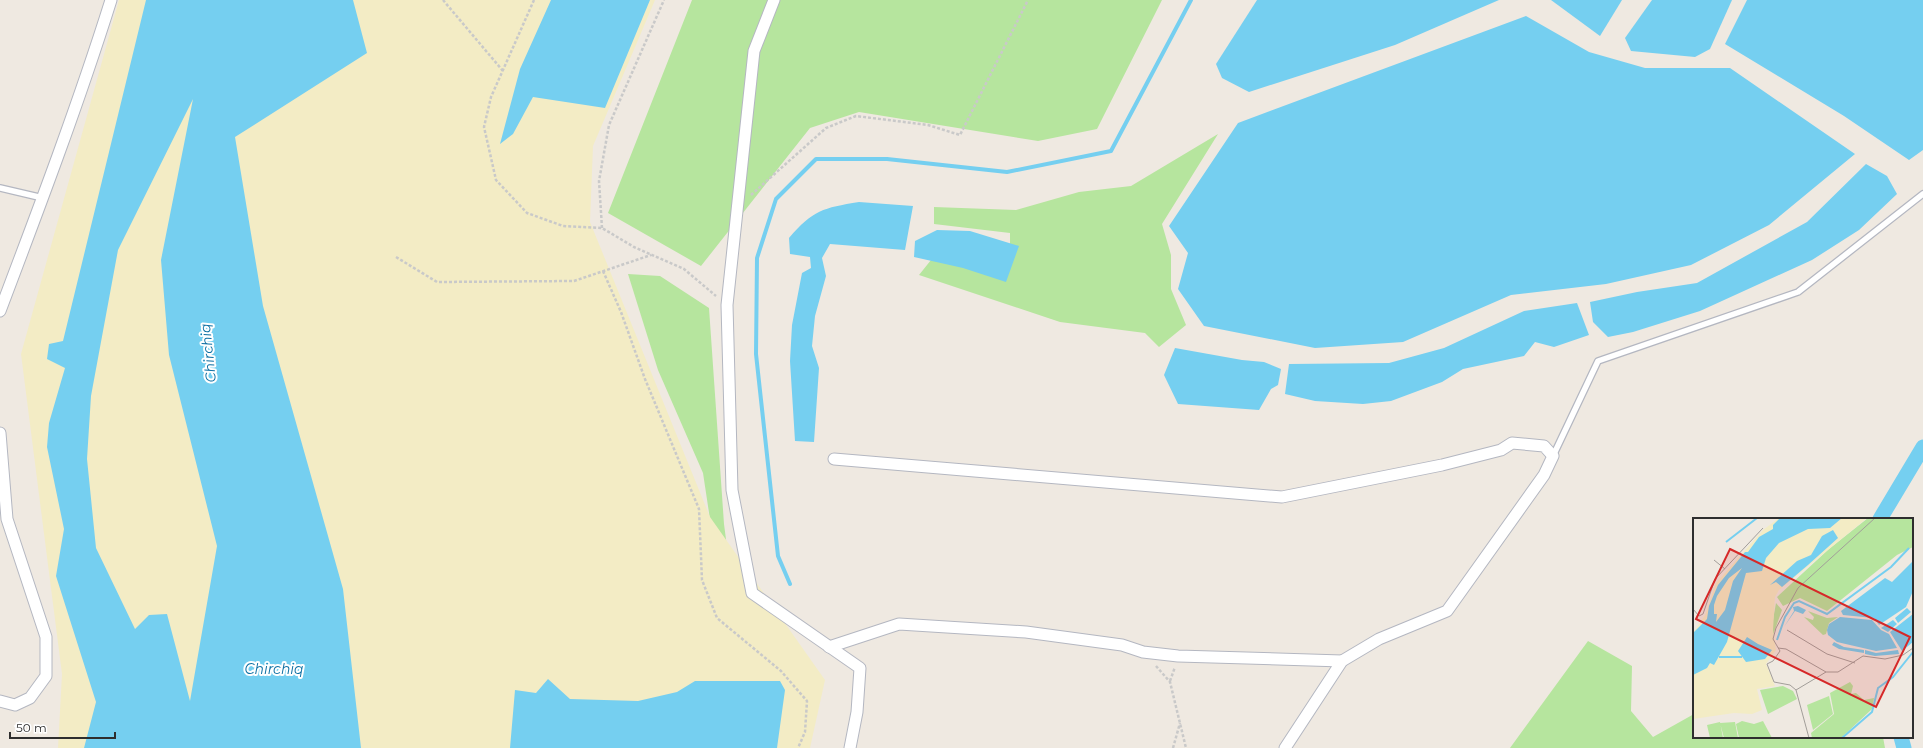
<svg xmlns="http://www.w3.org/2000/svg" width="1923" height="748" font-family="Montserrat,sans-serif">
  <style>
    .green { fill: #b6e59e }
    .sand { fill: #f3ecc5 }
    .water { fill: #75cff0; fill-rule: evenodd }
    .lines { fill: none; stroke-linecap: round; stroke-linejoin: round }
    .stream { stroke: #75cff0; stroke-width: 4 }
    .canal { stroke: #75cff0; stroke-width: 15 }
    .service-casing { stroke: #b4b7c1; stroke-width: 8 }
    .minor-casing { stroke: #b4b7c1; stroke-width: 13 }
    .path { stroke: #c9c9c9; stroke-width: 2.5; stroke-dasharray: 3 2; stroke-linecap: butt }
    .service { stroke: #fff; stroke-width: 5.5 }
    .minor { stroke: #fff; stroke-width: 11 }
    .labels { text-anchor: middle; stroke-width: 4; stroke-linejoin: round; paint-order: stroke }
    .water-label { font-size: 14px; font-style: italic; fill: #0d6fa3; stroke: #fff }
    .inset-river { fill: none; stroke: #75cff0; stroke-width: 2 }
    .inset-road { fill: none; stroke: #a29e99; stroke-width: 1 }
    .view { fill: #d62828; fill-opacity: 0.15; stroke: #d62828; stroke-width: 2 }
    .inset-edge { fill: none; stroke: #2e2e2e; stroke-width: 2 }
  </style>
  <rect width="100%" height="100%" fill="#efe9e1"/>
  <g class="green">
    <polygon points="692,0 1162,0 1097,129 1038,141 859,112 810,128 701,266 608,213"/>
    <polygon points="1218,134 1162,224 1171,255 1171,289 1186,325 1159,347 1145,333 1060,322 919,275 931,260 1010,263 1010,233 934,224 934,207 1016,210 1079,192 1131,186"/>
    <polygon points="628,274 660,276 709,308 724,524 733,593 721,592 703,473 658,370"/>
    <polygon points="1588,641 1632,666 1631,711 1653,737 1694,714 1694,737 1883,737 1885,748 1510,748"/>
  </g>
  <polygon class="sand" points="119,0 655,0 593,146 590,222 710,517 825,680 810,748 58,748 62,674 21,354"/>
  <g class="water">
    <path d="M146,0H353L367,53L235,137L263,306L343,589L361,748H84L96,702L56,576L64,529L47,447L49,423L65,368L47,359L49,344L63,341ZM193,99L161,260L169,355L217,546L190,701L167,614L149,615L135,629L96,548L87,459L91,396L118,250Z"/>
    <polygon points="551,0 650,0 605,108 533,97 513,134 500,144 520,69"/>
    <polygon points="1257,0 1499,0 1395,45 1249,92 1222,78 1216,64"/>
    <polygon points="1551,0 1622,0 1600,36"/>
    <polygon points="1652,0 1732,0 1710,49 1695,57 1631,51 1625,38"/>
    <polygon points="1747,0 1923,0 1923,150 1909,160 1844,116 1725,44"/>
    <polygon points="1526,16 1589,52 1645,68 1730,68 1855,154 1769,225 1691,265 1606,284 1511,295 1403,342 1315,348 1204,326 1178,289 1188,253 1169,226 1238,123"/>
    <polygon points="1866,164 1887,176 1897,194 1859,230 1812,260 1700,311 1633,332 1608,337 1593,322 1590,302 1637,292 1697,283 1807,222"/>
    <path d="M859,202L913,206L905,250L830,244L822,258L826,276L815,316L812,346L819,368L814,442L795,441L790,361L792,325L802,273L811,268L810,257L790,254L789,238C813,210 823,208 859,202Z"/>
    <polygon points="937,230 970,231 1019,246 1006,282 963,268 914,257 915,241"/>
    <polygon points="1577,303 1589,335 1554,347 1535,342 1524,356 1463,369 1442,382 1391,401 1363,404 1315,401 1285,394 1289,364 1389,363 1444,348 1524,311"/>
    <polygon points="1175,348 1242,360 1264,362 1281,369 1278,385 1271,389 1259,410 1178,404 1164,375"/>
    <polygon points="548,679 570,699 638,701 677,692 695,681 780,681 785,690 777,748 510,748 515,690 536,693"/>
  </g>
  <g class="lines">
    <polyline class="stream" points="790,584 778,556 756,354 757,258 776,199 816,159 887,159 1007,172 1111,151 1191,0"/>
    <g class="canal">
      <polyline points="1880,519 1923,447"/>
      <polyline points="1901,737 1904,748"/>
    </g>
    <defs>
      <g id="service">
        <polyline points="0,188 43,198"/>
        <polyline points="1553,456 1598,361 1798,292 1923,194"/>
      </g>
      <g id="minor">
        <polyline points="774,0 754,51 727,305 732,490 752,593 860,668 857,712 850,748"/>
        <path d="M0,311C39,208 78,105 111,0"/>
        <polyline points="0,433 7,519 46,637 46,676 30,698 15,705 0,701"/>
        <polyline points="834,459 1282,497 1442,465 1501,450 1512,443 1544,446 1553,456 1544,475 1447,611 1379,639 1342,661 1285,748"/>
        <polyline points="829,647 899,624 1026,632 1122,645 1143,652 1178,656 1342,661"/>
      </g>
    </defs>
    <use href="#service" class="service-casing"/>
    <use href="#minor" class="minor-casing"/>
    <g class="path">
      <polyline points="443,0 503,71"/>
      <polyline points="534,0 491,97 484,127 496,180 527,213 563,226 602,228 634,247 684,269 716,296"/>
      <polyline points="751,195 826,128 856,116 928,125 960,135 1028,0"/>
      <polyline points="602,228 599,181 609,125 664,0"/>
      <polyline points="396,257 437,282 574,281 651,255"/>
      <polyline points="603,271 621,312 645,379 699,509 702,580 717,618 781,671 807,701 805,732 798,748"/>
      <polyline points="1156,666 1170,682 1186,748"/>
      <polyline points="1170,681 1175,667"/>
      <polyline points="1173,748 1180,723"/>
    </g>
    <use href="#service" class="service"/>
    <use href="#minor" class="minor"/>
  </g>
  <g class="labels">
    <g class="water-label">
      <text transform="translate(208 353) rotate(-96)" y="5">Chirchiq</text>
      <text x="274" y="674">Chirchiq</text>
    </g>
  </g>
  <g transform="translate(1693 518)">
    <rect width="220" height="220" fill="#efe9e1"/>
    <path d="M175,0H220V29L204,37L134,93L107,80L90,88L84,79L136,31ZM83,85L89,92L79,120L77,119ZM115,93L134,100L145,99L136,105L133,116L130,117L111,99L120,102L121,99ZM157,164L160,168L158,176L163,175L171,182L181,180L179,191L148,220H119L118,215L141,196L137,175ZM90,168L100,173L104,181L75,196L67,172ZM136,178L140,196L120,212L114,187ZM49,203L61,206L70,203L79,220H46L43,206ZM27,204L30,220H17L14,207ZM42,204L45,220H31L27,205Z" fill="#b6e59e"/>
    <path d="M86,0H174L86,72L82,79L80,112L83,132L73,146L82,168L64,171L69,192L59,196L41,195L0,201V115L12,97L23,65L70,12Z" fill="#f3ecc5"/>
    <path d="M87,0H149L137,10L115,11L86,25L73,40L69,53L53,55L34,124L21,147L17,145L14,150L0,157V115L14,101L16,88L25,67L52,34H55L66,19L80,11V7ZM49,50L40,63L32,92L23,104L24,96H21V87L24,78L36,60ZM140,12L145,20L115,47L89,69L83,64L77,67L104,43L118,37L129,18ZM220,43V73L213,89L186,107L181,100L150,97L148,93L192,60L199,64ZM105,88L113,92L110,96L102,93L91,109L101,93L100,89ZM214,90L218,94L205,105L202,100ZM220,96V124L209,133L197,114ZM147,99L179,102L188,112L196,116L204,130L183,133L144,124L135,117L134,112L136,106ZM200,102L204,106L195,114L188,110ZM54,119L65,126L79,132L72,141L53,144L45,133ZM141,124L151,129L171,132V135L146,131L139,127ZM172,132L183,135L205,132L206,136L182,138L172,136Z" fill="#75cff0" fill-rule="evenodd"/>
    <path class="inset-river" d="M33,24L64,0M84,122L92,99L101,85L106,83L134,96L198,49L216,30M26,139H49M149,220L179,194L185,170L200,159L220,134"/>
    <path class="inset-road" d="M21,42L32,51M0,91L6,98L10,96L22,61L70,10M94,112L134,136L162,145M85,130L93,131L133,154M103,172L133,154H145L170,138L192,141L210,137L220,130M116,220L103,172L97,167L81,164L74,146L80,143L87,133L80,121L83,110L105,70L182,0"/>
    <path class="view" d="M37,31L217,119L183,189L3,101Z"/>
    <rect width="220" height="220" class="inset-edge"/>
  </g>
  <path d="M10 732v6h105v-6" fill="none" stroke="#2e2e2e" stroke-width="2"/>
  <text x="16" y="732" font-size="12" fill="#2e2e2e" stroke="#ffffff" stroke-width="3" paint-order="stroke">50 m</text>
</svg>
